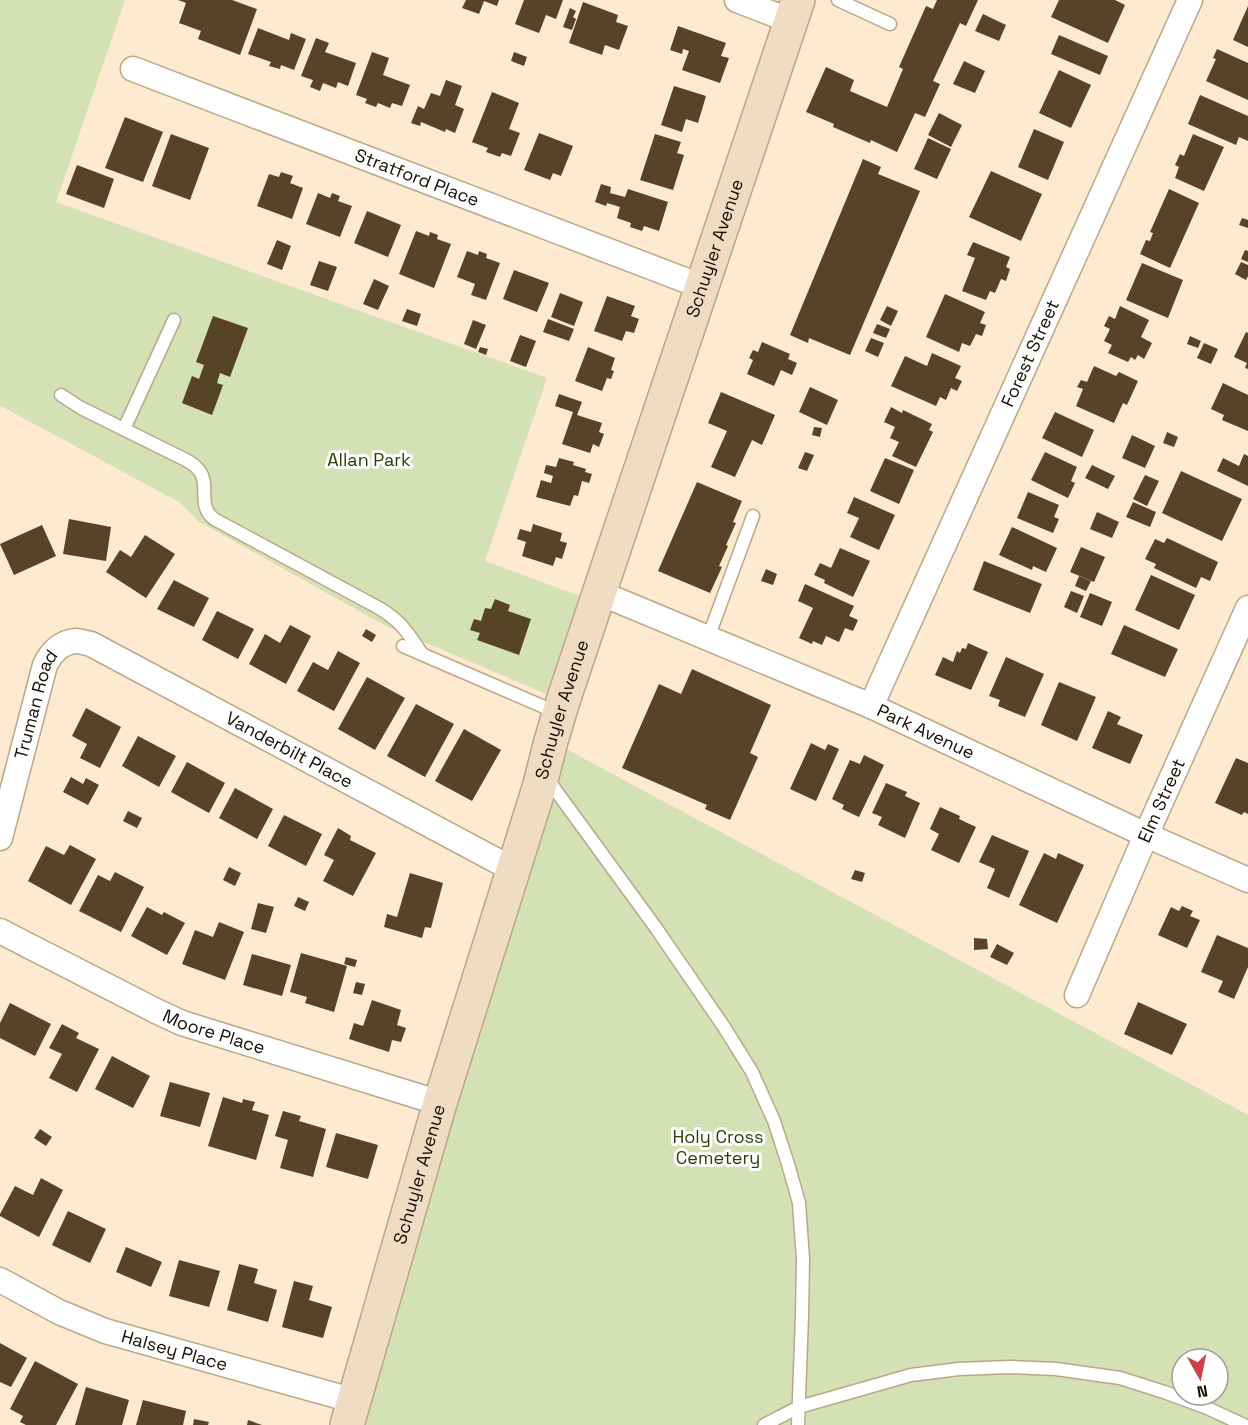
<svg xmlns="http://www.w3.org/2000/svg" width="1248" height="1425" font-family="'Space Grotesk',sans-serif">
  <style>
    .green { fill: #d3e1b4; fill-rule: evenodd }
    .building { fill: #564328 }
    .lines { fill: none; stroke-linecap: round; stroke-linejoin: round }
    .lane-casing { stroke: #bca688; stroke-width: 15 }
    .street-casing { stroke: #bca688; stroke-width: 27 }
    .secondary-casing { stroke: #bca688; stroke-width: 36 }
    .lane { stroke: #fff; stroke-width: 12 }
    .street { stroke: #fff; stroke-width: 24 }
    .secondary { stroke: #efdcc3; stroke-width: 33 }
    .labels { text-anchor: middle; stroke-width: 6; stroke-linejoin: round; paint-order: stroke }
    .street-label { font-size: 18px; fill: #140c03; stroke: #fff }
    .park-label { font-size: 18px; fill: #303c04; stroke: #fff }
  </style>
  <rect width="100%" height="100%" fill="#fdead1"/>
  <g class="green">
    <polygon points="0,0 125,0 56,202 547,378 485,561 596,602 563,701 384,625 198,521 179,502 1,406 0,409"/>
    <path d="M551,741L1248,1115V1425H348ZM1182,1359H1218V1395H1182Z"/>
  </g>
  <g class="building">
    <polygon points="178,0 232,0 257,9 240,55 198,39 201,31 179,23 186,3"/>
    <polygon points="466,0 499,0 497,6 484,1 479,14 462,8"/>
    <polygon points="524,0 563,0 556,19 546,15 539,33 515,24"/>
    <polygon points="937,0 978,0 966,26 960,23 933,81 940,84 925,117 915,113 897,152 871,140 870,143 833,127 834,124 806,112 826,67 854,80 850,91 887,107 903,69 899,67 926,6 933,9"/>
    <polygon points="1059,0 1115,0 1125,5 1108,43 1051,17"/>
    <polygon points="583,2 618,15 616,22 628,26 619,50 605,45 602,55 569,43"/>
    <polygon points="1248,6 1248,47 1233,40"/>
    <polygon points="570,8 576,11 573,17 576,19 572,30 563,27"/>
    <polygon points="983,14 1006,25 999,41 975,31"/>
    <polygon points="678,26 726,43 721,56 729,58 720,83 682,70 689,51 683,49 682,54 670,50"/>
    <polygon points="258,28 289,40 291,33 306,39 294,70 281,65 280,69 269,66 271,62 248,54"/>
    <polygon points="1059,35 1108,56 1100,75 1051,54"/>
    <polygon points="316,38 329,43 325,52 356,63 348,86 338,82 336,88 323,83 320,91 310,87 313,80 301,76"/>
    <polygon points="1217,49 1248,63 1248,100 1206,81 1216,59 1213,58"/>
    <polygon points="372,52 389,58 383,75 410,85 402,106 392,103 390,108 378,103 376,107 365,103 367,99 356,95"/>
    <polygon points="514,52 527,57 524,66 511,61"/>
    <polygon points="964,61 985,71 975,93 953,84"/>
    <polygon points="1059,70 1091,85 1071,128 1039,113"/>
    <polygon points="446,80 462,86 455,105 464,109 455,133 446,129 445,132 421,122 420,126 411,123 418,106 424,109 431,93 440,96"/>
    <polygon points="674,86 706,96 698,123 686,119 682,132 661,125"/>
    <polygon points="492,92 519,103 509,129 520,133 511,156 502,153 500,157 486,152 488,148 472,142"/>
    <polygon points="1200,95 1248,116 1248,141 1239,137 1236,145 1188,124"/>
    <polygon points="939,113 962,125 951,147 928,135"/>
    <polygon points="125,117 163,132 143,182 105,168"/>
    <polygon points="1034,129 1064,142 1048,180 1018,167"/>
    <polygon points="539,133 573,146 561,176 553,173 550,180 524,170"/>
    <polygon points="171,134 209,148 190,200 152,186"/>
    <polygon points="655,134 681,142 677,153 684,155 673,190 640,180"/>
    <polygon points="1193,134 1224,147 1204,191 1175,178 1179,167 1175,165 1180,154 1184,156"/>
    <polygon points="928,138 951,149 937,179 914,169"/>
    <polygon points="863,159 881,167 878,174 920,191 850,355 809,338 808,343 790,335"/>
    <polygon points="77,165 114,179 104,208 66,194"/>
    <polygon points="991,171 1042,194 1021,241 969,217"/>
    <polygon points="281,172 293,176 290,183 303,188 292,219 257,206 269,174 279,177"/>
    <polygon points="601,184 611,187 610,193 625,197 628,189 668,202 659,231 644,226 642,231 630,227 631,223 617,218 620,207 607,203 606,206 595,202"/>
    <polygon points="1169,189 1199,203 1170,268 1140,254 1146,240 1150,241 1153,233 1150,232"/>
    <polygon points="318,193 330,198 332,193 340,196 338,201 352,206 340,237 306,224"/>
    <polygon points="367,211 401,225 388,257 354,243"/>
    <polygon points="1242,218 1248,220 1248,228 1239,225"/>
    <polygon points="416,231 429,236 430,232 438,235 437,239 451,244 434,288 399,274"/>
    <polygon points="277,240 291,246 282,270 267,264"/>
    <polygon points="973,242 1010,257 1006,267 1010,269 1006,281 1001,279 995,293 990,291 986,300 962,291 975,258 967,255"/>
    <polygon points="1245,250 1248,251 1248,262 1241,259"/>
    <polygon points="467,251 478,255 479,251 487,254 486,258 500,263 486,300 471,295 475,284 457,277"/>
    <polygon points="319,261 337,267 328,291 310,285"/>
    <polygon points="1241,262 1248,265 1248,276 1246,280 1235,274"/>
    <polygon points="1142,263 1183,280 1168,318 1126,300"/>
    <polygon points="514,270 549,283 537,312 503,299"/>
    <polygon points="374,279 389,286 378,310 363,304"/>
    <polygon points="560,293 583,302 574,326 551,317"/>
    <polygon points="945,294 985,312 980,323 986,325 982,336 976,334 970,346 962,343 959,352 926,337"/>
    <polygon points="607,296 635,306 631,316 639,319 634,333 626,331 622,341 594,331"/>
    <polygon points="887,306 898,311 891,326 880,320"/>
    <polygon points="1120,306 1149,320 1141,337 1152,343 1144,359 1138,355 1135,360 1131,357 1128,362 1108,353 1112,345 1104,341 1110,329 1104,326 1109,316 1115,319"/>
    <polygon points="407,309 421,314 417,326 402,321"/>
    <polygon points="213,316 248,328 230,377 220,373 217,383 223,385 212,415 182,403 192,376 199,379 204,365 196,362"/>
    <polygon points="548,319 574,329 569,341 543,332"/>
    <polygon points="473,320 486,325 476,349 464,344"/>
    <polygon points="877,324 890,329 886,338 873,333"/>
    <polygon points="1246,332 1248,333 1248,369 1245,368 1247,363 1234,357"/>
    <polygon points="520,335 536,341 526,367 510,361"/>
    <polygon points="1190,336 1201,341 1198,348 1187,344"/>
    <polygon points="871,338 884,343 878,357 865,351"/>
    <polygon points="762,342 790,354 788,359 797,363 792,375 781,370 774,386 747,374 753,360 749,358 753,350 758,352"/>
    <polygon points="1204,343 1218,349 1211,364 1197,358"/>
    <polygon points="480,347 488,349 486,355 478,352"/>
    <polygon points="588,347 615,358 611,370 614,371 611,379 607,378 602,391 575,381"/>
    <polygon points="932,353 961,366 955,378 962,381 957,391 951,388 946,400 940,397 936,406 891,386 905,356 927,366"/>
    <polygon points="1094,366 1116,376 1119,372 1138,381 1127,405 1123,403 1114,423 1076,406 1083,389 1077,387 1081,380 1087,382"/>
    <polygon points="1223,383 1248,395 1248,431 1222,420 1224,415 1211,409"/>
    <polygon points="810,387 838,400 827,425 799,412"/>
    <polygon points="721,392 775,415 762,445 752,440 735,477 711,467 727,431 708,423"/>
    <polygon points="559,394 582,402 577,415 602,423 599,432 604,434 599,447 593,444 590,453 562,444 573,412 555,406"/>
    <polygon points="891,407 902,413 903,410 932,424 929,430 933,432 916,467 892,456 899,442 890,438 895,427 884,422"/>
    <polygon points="1055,412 1094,430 1082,457 1042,438"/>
    <polygon points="814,427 822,428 820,437 812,435"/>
    <polygon points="1167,432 1178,437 1174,447 1163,443"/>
    <polygon points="1132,435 1155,446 1145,468 1122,458"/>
    <polygon points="805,452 814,455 807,471 798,468"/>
    <polygon points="1045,452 1077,467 1071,481 1075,483 1068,498 1031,480"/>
    <polygon points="1244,454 1248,456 1248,486 1217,471 1223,458 1239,466"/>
    <polygon points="559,458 574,462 573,465 586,469 585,472 592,474 589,483 582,481 578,496 574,495 570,506 536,497 541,480 551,483 553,476 544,473 546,465 556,467"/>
    <polygon points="885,458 914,470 899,504 870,491"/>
    <polygon points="1092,465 1115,476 1108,489 1085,478"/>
    <polygon points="1181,471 1242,499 1222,541 1162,513"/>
    <polygon points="1145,475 1159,481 1147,506 1133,499"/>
    <polygon points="697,482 742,501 733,522 736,523 726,545 728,546 719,566 722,567 710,593 658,571"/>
    <polygon points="1028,492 1059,505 1054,517 1059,519 1053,533 1017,518"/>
    <polygon points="854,497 895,515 879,550 850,537 859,518 847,513"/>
    <polygon points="1133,502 1156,512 1150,527 1126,517"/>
    <polygon points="1097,512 1119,522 1112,538 1090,529"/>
    <polygon points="69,519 111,527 106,561 63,554"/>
    <polygon points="533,524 562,533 560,541 567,543 562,559 556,557 553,566 522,556 526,542 517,539 520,529 531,532"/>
    <polygon points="42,525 56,556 14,575 0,544"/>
    <polygon points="1012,527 1057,548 1046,572 1033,566 1032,570 999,555"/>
    <polygon points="145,535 175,554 146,598 106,572 120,550 131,557"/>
    <polygon points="1167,538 1218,562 1210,581 1201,577 1196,588 1154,568 1156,564 1145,559 1155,539 1164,543"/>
    <polygon points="1081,547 1105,557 1094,582 1070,572"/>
    <polygon points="840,548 870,561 853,597 824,583 825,580 814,575 820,563 831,568"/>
    <polygon points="984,561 1042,584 1030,613 973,590"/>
    <polygon points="766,569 777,574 773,585 761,581"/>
    <polygon points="1151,575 1195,595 1179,630 1135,610"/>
    <polygon points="1079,576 1091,581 1086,591 1075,586"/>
    <polygon points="174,580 209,598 194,627 157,609"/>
    <polygon points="805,584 854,606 849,616 858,620 853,631 845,628 839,642 826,636 822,645 813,641 812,644 799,638 813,608 798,601"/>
    <polygon points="1071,591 1084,596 1077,613 1064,607"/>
    <polygon points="1090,593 1112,602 1102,626 1080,617"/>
    <polygon points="495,599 510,605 508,611 531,619 519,655 477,640 480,633 470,630 474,619 481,621 485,608 491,609"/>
    <polygon points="217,611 254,629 238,659 202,640"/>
    <polygon points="290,625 311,636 286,684 249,664 265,634 280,643"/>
    <polygon points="1124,625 1178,649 1165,677 1111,654"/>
    <polygon points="366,629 376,635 372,642 362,636"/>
    <polygon points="968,643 988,652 971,690 935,675 943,657 953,662 957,651 960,653 962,648 966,649"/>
    <polygon points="338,651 360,663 334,711 297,691 313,662 328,670"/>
    <polygon points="1006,657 1044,674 1025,717 998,706 1000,700 989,696"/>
    <polygon points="692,669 771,705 750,753 758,757 730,820 705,809 707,805 622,768 659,684 681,694"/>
    <polygon points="367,677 405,698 375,750 338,729"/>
    <polygon points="1059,682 1096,697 1077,741 1041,725"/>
    <polygon points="416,704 454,724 425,777 387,756"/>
    <polygon points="86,708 121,727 100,768 80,758 87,744 72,736"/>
    <polygon points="1108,711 1121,717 1117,724 1143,735 1130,764 1092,748"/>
    <polygon points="464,729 501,750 472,801 435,781"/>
    <polygon points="138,736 176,756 159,787 122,766"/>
    <polygon points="811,743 825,750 828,744 839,749 816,801 790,789"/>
    <polygon points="864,755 884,765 859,817 842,809 844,805 832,799 850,760 860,764"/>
    <polygon points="1236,758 1248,763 1248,814 1244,812 1242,815 1215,803"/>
    <polygon points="187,762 225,783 209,813 171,792"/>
    <polygon points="71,777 83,784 86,778 99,785 88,805 63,792"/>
    <polygon points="886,783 907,792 905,796 920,803 905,838 878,825 882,817 872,813"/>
    <polygon points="235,788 273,809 257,839 219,818"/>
    <polygon points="940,807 960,816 959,819 976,827 959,863 931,850 939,834 930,829"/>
    <polygon points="128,811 142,818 137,828 123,821"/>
    <polygon points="284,815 322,834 306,866 268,846"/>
    <polygon points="338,828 351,836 350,840 376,853 353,896 323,881 334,860 324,855"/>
    <polygon points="992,835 1029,851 1009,898 987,888 995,869 979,862"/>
    <polygon points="70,845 96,859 71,905 28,881 46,846 64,855"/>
    <polygon points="1044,853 1056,859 1058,853 1084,865 1057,923 1019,905"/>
    <polygon points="229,867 241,873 235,886 223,880"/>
    <polygon points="855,870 865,873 862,882 851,879"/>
    <polygon points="115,872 144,887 121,932 79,911 98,875 110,881"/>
    <polygon points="410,873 443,883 431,928 425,927 422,938 384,927 387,914 397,917"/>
    <polygon points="298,897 309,902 305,911 294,906"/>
    <polygon points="258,903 274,907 266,933 251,929"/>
    <polygon points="1182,906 1193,911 1190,916 1200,920 1187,948 1158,935 1171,907 1179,911"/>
    <polygon points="147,907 162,915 164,912 185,923 167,955 131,936"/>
    <polygon points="219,922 244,932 225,980 182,964 195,930 213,937"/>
    <polygon points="1217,935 1248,948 1248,967 1234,999 1218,992 1223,981 1201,972"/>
    <polygon points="974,938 987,939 988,949 974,950"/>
    <polygon points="997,944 1014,953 1007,965 990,957"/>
    <polygon points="301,953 347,966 334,1012 305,1003 307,997 290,992"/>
    <polygon points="252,954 291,965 282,996 243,985"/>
    <polygon points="346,957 357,960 355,967 344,964"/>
    <polygon points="356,982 365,984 362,995 353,993"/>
    <polygon points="372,1000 401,1010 397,1025 406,1028 401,1042 392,1040 389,1052 349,1039 354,1023 363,1026"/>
    <polygon points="1138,1002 1187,1024 1172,1055 1124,1034"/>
    <polygon points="10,1003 51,1024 35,1056 0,1038 0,1023"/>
    <polygon points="62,1024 79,1033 76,1038 99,1049 77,1092 49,1078 62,1054 49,1048"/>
    <polygon points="112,1056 150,1076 133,1108 95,1089"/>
    <polygon points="170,1082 210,1093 200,1127 160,1116"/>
    <polygon points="223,1097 242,1103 243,1099 255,1102 252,1110 269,1115 256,1160 208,1146"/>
    <polygon points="283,1111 301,1116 299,1121 326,1129 313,1177 280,1168 288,1140 275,1136"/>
    <polygon points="40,1129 52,1137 46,1146 34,1138"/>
    <polygon points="336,1133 378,1145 368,1179 326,1167"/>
    <polygon points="41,1178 63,1190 39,1237 0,1216 0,1214 15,1186 33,1195"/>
    <polygon points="68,1211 106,1229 90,1263 52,1245"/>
    <polygon points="126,1247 162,1262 151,1287 116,1272"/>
    <polygon points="179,1260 220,1271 209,1307 169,1296"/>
    <polygon points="239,1264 258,1269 254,1283 277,1290 268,1322 227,1310"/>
    <polygon points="294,1281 313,1286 309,1300 332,1307 323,1338 282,1327"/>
    <polygon points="0,1343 27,1358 11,1387 0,1382"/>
    <polygon points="35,1361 78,1384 56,1425 26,1425 20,1422 23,1416 10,1409"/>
    <polygon points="86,1387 129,1400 122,1425 75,1425"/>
    <polygon points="143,1400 186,1411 183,1425 136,1425"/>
    <polygon points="194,1419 209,1422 208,1425 193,1425"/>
    <polygon points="248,1420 262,1425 247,1425"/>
  </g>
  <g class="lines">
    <defs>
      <g id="lane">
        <polyline points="838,0 890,24"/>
        <path d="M61,395L81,408L184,459C188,461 193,464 196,467C213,482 195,504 214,519L379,608C401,621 408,633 422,654"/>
        <polyline points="124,429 174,320"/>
        <polyline points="708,638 753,516"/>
        <polyline points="403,646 558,713"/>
        <polyline points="546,777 656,928 724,1027 752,1072 774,1121 788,1164 799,1203 803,1259 802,1316 798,1425"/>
        <polyline points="764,1425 799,1407 911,1375 959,1369 1010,1367 1056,1369 1120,1378 1164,1392 1205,1407 1244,1425"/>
      </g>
      <g id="street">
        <polyline points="737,0 791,21"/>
        <path id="s1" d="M133,69L703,287"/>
        <path id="s2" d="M600,593L871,706L1146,835L1248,880"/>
        <path id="s3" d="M871,706L1190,0"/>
        <path id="s4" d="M0,838L45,665C51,653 61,642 76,641C80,641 86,643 91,644L514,870"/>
        <path id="s5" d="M0,931L156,1011L182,1023L440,1103"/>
        <path id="s6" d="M1077,995L1146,835L1248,608"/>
        <path id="s7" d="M0,1280L59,1312L105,1331L355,1401"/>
      </g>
      <g id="secondary">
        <path id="s8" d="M347,1425L440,1103L539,788L551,741L563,701L798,0"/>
      </g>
    </defs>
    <use href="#lane" class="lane-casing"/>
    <use href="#street" class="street-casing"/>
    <use href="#secondary" class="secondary-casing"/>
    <use href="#lane" class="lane"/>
    <use href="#street" class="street"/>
    <use href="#secondary" class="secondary"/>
  </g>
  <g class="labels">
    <g class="street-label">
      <text dy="6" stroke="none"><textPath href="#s1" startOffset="304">Stratford Place</textPath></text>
      <text dy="6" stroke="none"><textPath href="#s8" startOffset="1233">Schuyler Avenue</textPath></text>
      <text dy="6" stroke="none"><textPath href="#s3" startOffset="387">Forest Street</textPath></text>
      <text dy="6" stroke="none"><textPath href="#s4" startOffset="138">Truman Road</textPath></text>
      <text dy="6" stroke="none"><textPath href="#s8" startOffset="747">Schuyler Avenue</textPath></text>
      <text dy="6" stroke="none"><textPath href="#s2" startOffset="354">Park Avenue</textPath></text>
      <text dy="6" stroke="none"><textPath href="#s4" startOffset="460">Vanderbilt Place</textPath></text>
      <text dy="6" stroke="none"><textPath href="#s6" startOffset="212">Elm Street</textPath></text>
      <text dy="6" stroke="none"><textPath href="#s5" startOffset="237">Moore Place</textPath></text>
      <text dy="6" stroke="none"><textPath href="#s8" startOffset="261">Schuyler Avenue</textPath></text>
      <text dy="6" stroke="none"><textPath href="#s7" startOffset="189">Halsey Place</textPath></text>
    </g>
    <g class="park-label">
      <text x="369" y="466">Allan Park</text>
      <text x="718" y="1143">Holy Cross<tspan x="718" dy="21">Cemetery</tspan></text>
    </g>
  </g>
  <g transform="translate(1200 1377) rotate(171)"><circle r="28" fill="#ffffff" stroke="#a19e9a" stroke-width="1.5"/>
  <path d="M0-4.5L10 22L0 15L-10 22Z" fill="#ce3e4b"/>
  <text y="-9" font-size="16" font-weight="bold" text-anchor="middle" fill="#140c03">N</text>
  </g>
</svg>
